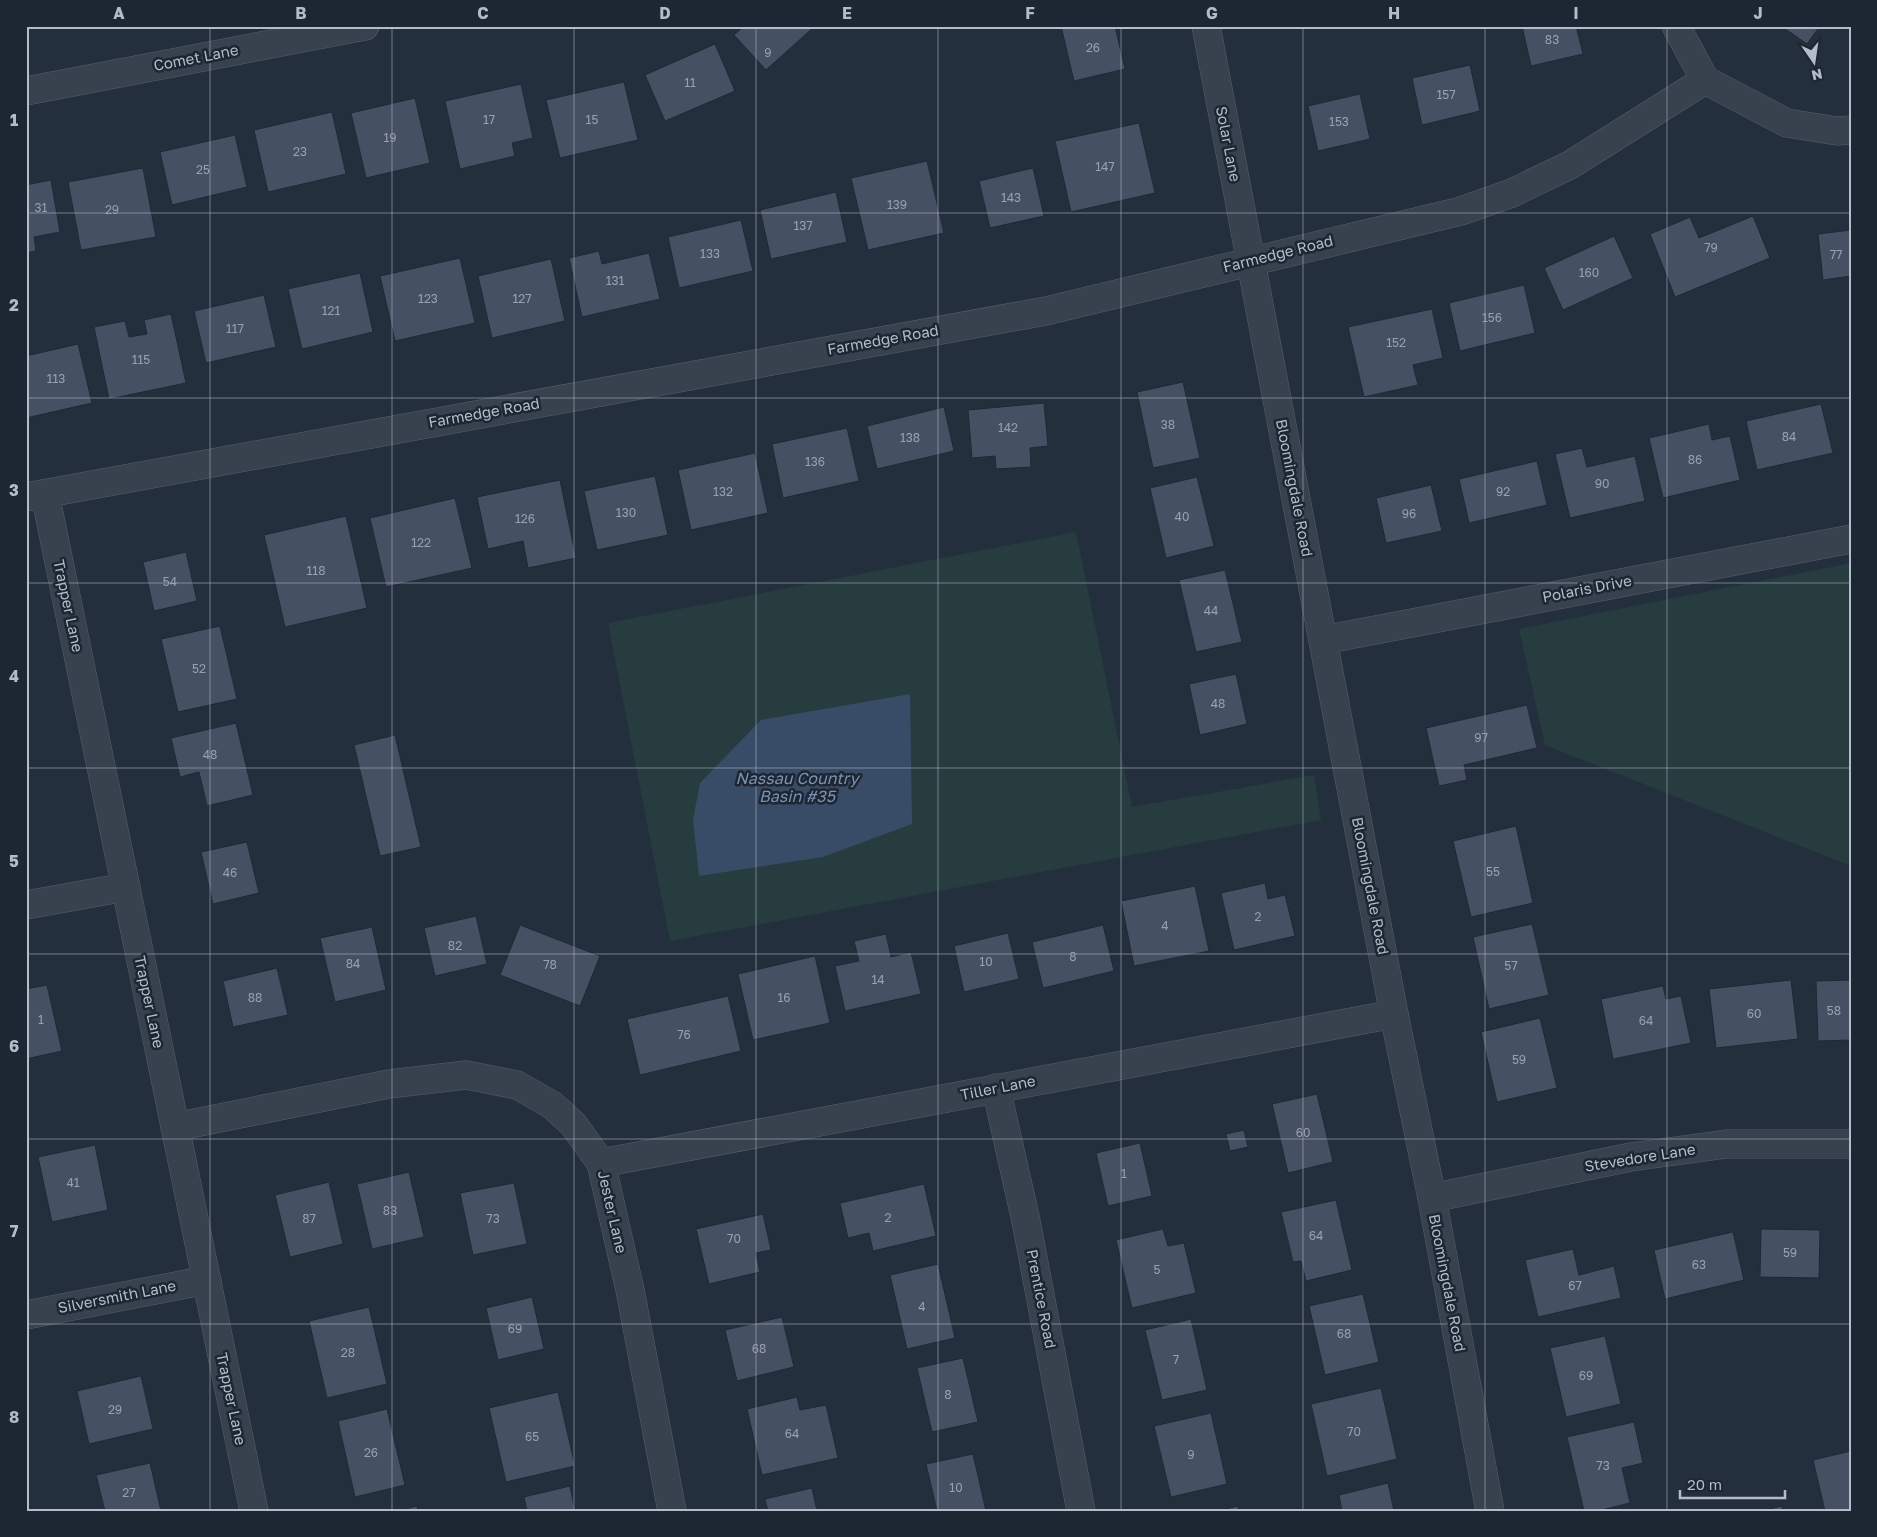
<svg xmlns="http://www.w3.org/2000/svg" width="1877" height="1537" font-family="'Golos Text',sans-serif">
  <style>
    .green { fill: #263c3f }
    .water { fill: #394c67 }
    .building { fill: #455162; stroke: #1f2835 }
    .lines { fill: none; stroke-linecap: round; stroke-linejoin: round }
    .minor-casing { stroke: #565f6c; stroke-width: 29 }
    .minor { stroke: #38414e; stroke-width: 28 }
    .grid { fill: none; stroke: #b4bcc9; stroke-width: 1; stroke-opacity: 0.55 }
    .labels { text-anchor: middle; stroke-width: 5; stroke-linejoin: round; paint-order: stroke }
    .number-label { font-size: 12px; fill: #98a1af }
    .street-label { font-size: 15px; fill: #b4bcc9; stroke: #1d2633 }
    .water-label { font-size: 16px; font-style: italic; fill: #7c92b1; stroke: #1d2633 }
    .neatline { fill: none; stroke: #b4bcc9; stroke-width: 2 }
    .grid-label { font-size: 16px; text-anchor: middle; font-weight: bold; fill: #b4bcc9 }
  </style>
  <rect width="100%" height="100%" fill="#242f3e"/>
  <g class="green">
    <polygon points="1076,532 1132,807 1314,775 1321,820 670,941 608,623"/>
    <polygon points="1851,563 1851,866 1545,745 1519,629"/>
  </g>
  <polygon class="water" points="910,694 912,824 823,857 699,876 693,820 700,783 761,720"/>
  <g class="building">
    <polygon points="744,26 815,26 766,70 734,35"/>
    <polygon points="1061,26 1115,26 1125,69 1074,81"/>
    <polygon points="1522,26 1576,26 1583,54 1531,66"/>
    <polygon points="1781,26 1820,26 1807,44"/>
    <polygon points="715,44 735,91 665,121 645,75"/>
    <polygon points="1470,65 1480,111 1422,125 1412,78"/>
    <polygon points="624,82 638,140 560,158 546,100"/>
    <polygon points="521,84 533,138 512,143 515,156 460,169 445,101"/>
    <polygon points="1360,94 1370,139 1318,151 1308,106"/>
    <polygon points="415,98 430,163 366,178 351,113"/>
    <polygon points="332,112 346,174 268,192 254,130"/>
    <polygon points="1139,123 1155,193 1071,212 1055,141"/>
    <polygon points="235,135 247,187 172,205 160,152"/>
    <polygon points="927,161 944,233 868,250 851,178"/>
    <polygon points="143,168 156,237 81,250 68,182"/>
    <polygon points="1033,168 1044,216 990,228 979,181"/>
    <polygon points="51,180 60,232 34,237 36,251 26,253 26,185"/>
    <polygon points="836,192 847,242 771,259 760,210"/>
    <polygon points="1753,216 1770,258 1675,297 1650,234 1690,217 1699,238"/>
    <polygon points="741,220 753,271 679,288 668,237"/>
    <polygon points="1851,230 1851,276 1823,280 1818,234"/>
    <polygon points="1614,236 1633,278 1563,310 1544,268"/>
    <polygon points="599,251 602,264 649,253 660,299 582,317 569,258"/>
    <polygon points="460,258 475,323 395,341 380,276"/>
    <polygon points="551,259 565,321 492,338 478,276"/>
    <polygon points="360,273 373,332 302,349 288,289"/>
    <polygon points="1524,285 1535,333 1460,351 1449,303"/>
    <polygon points="264,295 276,347 206,363 194,311"/>
    <polygon points="1432,309 1443,358 1413,365 1418,385 1364,397 1348,327"/>
    <polygon points="171,314 186,383 109,399 94,327 125,321 129,337 147,334 144,320"/>
    <polygon points="78,344 92,403 26,418 26,356"/>
    <polygon points="1183,382 1200,458 1153,468 1137,392"/>
    <polygon points="1044,403 1048,446 1030,448 1031,467 996,469 995,456 972,458 968,410"/>
    <polygon points="1821,404 1833,453 1757,470 1746,421"/>
    <polygon points="944,407 954,451 877,469 867,426"/>
    <polygon points="1709,424 1712,440 1730,436 1740,480 1663,498 1649,438"/>
    <polygon points="847,428 859,481 783,498 772,444"/>
    <polygon points="1582,448 1587,467 1635,456 1645,501 1570,518 1555,454"/>
    <polygon points="755,453 768,513 691,530 678,470"/>
    <polygon points="1537,461 1547,505 1469,523 1459,479"/>
    <polygon points="655,476 668,535 597,550 584,491"/>
    <polygon points="1197,477 1214,546 1166,558 1150,488"/>
    <polygon points="560,480 576,558 528,568 523,541 488,549 477,497"/>
    <polygon points="1431,485 1442,531 1386,543 1376,498"/>
    <polygon points="455,498 472,568 386,587 370,518"/>
    <polygon points="346,516 367,608 285,627 264,535"/>
    <polygon points="186,552 197,601 154,611 143,562"/>
    <polygon points="1225,570 1242,642 1196,652 1179,580"/>
    <polygon points="220,626 237,699 178,712 161,639"/>
    <polygon points="1236,674 1247,724 1200,735 1189,684"/>
    <polygon points="1527,705 1537,748 1464,765 1467,780 1439,786 1426,728"/>
    <polygon points="236,723 253,795 207,806 199,772 180,777 171,738"/>
    <polygon points="395,735 421,847 380,856 354,745"/>
    <polygon points="1516,826 1533,903 1471,917 1453,841"/>
    <polygon points="247,842 259,893 213,904 201,852"/>
    <polygon points="1265,883 1268,899 1285,895 1295,936 1234,950 1221,893"/>
    <polygon points="1195,886 1209,951 1134,966 1121,901"/>
    <polygon points="476,916 487,964 435,976 424,928"/>
    <polygon points="1532,924 1549,995 1489,1009 1473,937"/>
    <polygon points="520,925 600,956 580,1006 500,975"/>
    <polygon points="1103,925 1114,971 1043,988 1032,942"/>
    <polygon points="372,927 386,990 335,1002 320,938"/>
    <polygon points="1008,933 1019,979 964,992 954,946"/>
    <polygon points="886,934 891,957 911,952 921,994 845,1011 835,966 859,961 854,941"/>
    <polygon points="815,956 830,1023 753,1040 738,974"/>
    <polygon points="277,968 288,1015 233,1027 223,981"/>
    <polygon points="1791,980 1798,1039 1716,1048 1709,989"/>
    <polygon points="1851,980 1851,1040 1818,1041 1816,981"/>
    <polygon points="47,985 62,1051 26,1059 26,989"/>
    <polygon points="1663,986 1666,999 1681,996 1691,1043 1613,1059 1601,999"/>
    <polygon points="728,996 741,1051 640,1075 627,1019"/>
    <polygon points="1540,1018 1557,1088 1497,1102 1481,1032"/>
    <polygon points="1317,1094 1333,1162 1288,1173 1272,1104"/>
    <polygon points="1244,1130 1248,1147 1230,1151 1226,1134"/>
    <polygon points="1140,1143 1152,1196 1108,1206 1096,1153"/>
    <polygon points="95,1145 108,1210 52,1222 38,1157"/>
    <polygon points="409,1172 424,1237 372,1249 357,1184"/>
    <polygon points="329,1182 343,1244 290,1257 275,1195"/>
    <polygon points="514,1183 527,1244 473,1255 460,1193"/>
    <polygon points="924,1184 936,1236 873,1251 869,1233 848,1238 840,1203"/>
    <polygon points="1336,1200 1352,1270 1306,1281 1301,1261 1293,1262 1281,1212"/>
    <polygon points="763,1214 771,1250 756,1253 760,1272 709,1284 696,1229"/>
    <polygon points="1163,1229 1168,1246 1184,1243 1196,1293 1132,1308 1116,1240"/>
    <polygon points="1761,1229 1820,1230 1819,1278 1760,1277"/>
    <polygon points="1733,1232 1744,1280 1665,1299 1654,1250"/>
    <polygon points="1573,1249 1579,1275 1614,1266 1621,1298 1538,1317 1525,1260"/>
    <polygon points="938,1264 955,1338 907,1349 890,1275"/>
    <polygon points="1363,1294 1379,1362 1325,1375 1309,1306"/>
    <polygon points="532,1297 544,1349 498,1360 486,1308"/>
    <polygon points="369,1307 387,1384 327,1398 309,1321"/>
    <polygon points="782,1317 794,1367 737,1381 725,1330"/>
    <polygon points="1191,1319 1207,1390 1162,1400 1145,1330"/>
    <polygon points="1605,1336 1621,1404 1566,1417 1550,1348"/>
    <polygon points="963,1358 978,1422 932,1432 917,1368"/>
    <polygon points="141,1376 153,1429 89,1444 77,1391"/>
    <polygon points="1381,1388 1397,1459 1327,1476 1311,1404"/>
    <polygon points="558,1392 575,1466 506,1482 489,1408"/>
    <polygon points="797,1397 800,1410 826,1405 838,1458 762,1475 747,1409"/>
    <polygon points="387,1409 405,1485 355,1497 338,1421"/>
    <polygon points="1211,1413 1227,1484 1171,1497 1154,1426"/>
    <polygon points="1634,1422 1643,1463 1622,1468 1630,1503 1597,1511 1584,1511 1567,1437"/>
    <polygon points="1851,1451 1851,1511 1825,1511 1813,1460"/>
    <polygon points="973,1454 986,1511 937,1511 926,1464"/>
    <polygon points="150,1463 161,1511 105,1511 96,1475"/>
    <polygon points="1388,1483 1394,1511 1342,1511 1339,1495"/>
    <polygon points="570,1486 575,1511 527,1511 524,1497"/>
    <polygon points="812,1488 817,1511 768,1511 765,1499"/>
    <polygon points="417,1506 418,1511 397,1511"/>
    <polygon points="1238,1506 1239,1511 1217,1511"/>
    <polygon points="1782,1506 1783,1511 1761,1511"/>
  </g>
  <g class="lines">
    <defs>
      <g id="minor">
        <polyline points="1206,26 1394,1014 1432,1198 1490,1511"/>
        <polyline points="1676,26 1705,80 1787,123 1837,131 1851,130"/>
        <polyline points="26,91 365,26"/>
        <polyline points="45,494 254,1511"/>
        <polyline points="26,497 1046,311 1461,211 1512,193 1570,165 1705,80"/>
        <polyline points="1323,640 1851,539"/>
        <polyline points="26,905 126,887"/>
        <polyline points="996,1088 1026,1221 1081,1511"/>
        <polyline points="175,1127 389,1084 466,1075 517,1085 552,1105 573,1124 601,1163 630,1290 672,1511"/>
        <polyline points="601,1163 1394,1014"/>
        <polyline points="1432,1198 1631,1157 1727,1144 1851,1144"/>
        <polyline points="26,1315 207,1280"/>
      </g>
    </defs>
    <use href="#minor" class="minor-casing"/>
    <use href="#minor" class="minor"/>
  </g>
  <path class="grid" d="M210,26V1511M392,26V1511M574,26V1511M756,26V1511M938,26V1511M1121,26V1511M1303,26V1511M1485,26V1511M1667,26V1511M26,213H1851M26,398H1851M26,583H1851M26,768H1851M26,954H1851M26,1139H1851M26,1324H1851"/>
  <g class="labels">
    <g class="number-label">
      <text x="1552" y="44">83</text>
      <text x="1093" y="52">26</text>
      <text x="768" y="57">9</text>
      <text x="690" y="87">11</text>
      <text x="1446" y="99">157</text>
      <text x="489" y="124">17</text>
      <text x="592" y="124">15</text>
      <text x="1339" y="126">153</text>
      <text x="390" y="142">19</text>
      <text x="300" y="156">23</text>
      <text x="1105" y="171">147</text>
      <text x="203" y="174">25</text>
      <text x="1011" y="202">143</text>
      <text x="897" y="209">139</text>
      <text x="41" y="212">31</text>
      <text x="112" y="214">29</text>
      <text x="803" y="230">137</text>
      <text x="1711" y="252">79</text>
      <text x="710" y="258">133</text>
      <text x="1836" y="259">77</text>
      <text x="1589" y="277">160</text>
      <text x="615" y="285">131</text>
      <text x="428" y="303">123</text>
      <text x="522" y="303">127</text>
      <text x="331" y="315">121</text>
      <text x="1492" y="322">156</text>
      <text x="235" y="333">117</text>
      <text x="1396" y="347">152</text>
      <text x="141" y="364">115</text>
      <text x="56" y="383">113</text>
      <text x="1168" y="429">38</text>
      <text x="1008" y="432">142</text>
      <text x="1789" y="441">84</text>
      <text x="910" y="442">138</text>
      <text x="1695" y="464">86</text>
      <text x="815" y="466">136</text>
      <text x="1602" y="488">90</text>
      <text x="723" y="496">132</text>
      <text x="1503" y="496">92</text>
      <text x="626" y="517">130</text>
      <text x="1409" y="518">96</text>
      <text x="1182" y="521">40</text>
      <text x="525" y="523">126</text>
      <text x="421" y="547">122</text>
      <text x="316" y="575">118</text>
      <text x="170" y="586">54</text>
      <text x="1211" y="615">44</text>
      <text x="199" y="673">52</text>
      <text x="1218" y="708">48</text>
      <text x="1481" y="742">97</text>
      <text x="210" y="759">48</text>
      <text x="1493" y="876">55</text>
      <text x="230" y="877">46</text>
      <text x="1258" y="921">2</text>
      <text x="1165" y="930">4</text>
      <text x="455" y="950">82</text>
      <text x="1073" y="961">8</text>
      <text x="986" y="966">10</text>
      <text x="353" y="968">84</text>
      <text x="550" y="969">78</text>
      <text x="1511" y="970">57</text>
      <text x="878" y="984">14</text>
      <text x="255" y="1002">88</text>
      <text x="784" y="1002">16</text>
      <text x="1834" y="1015">58</text>
      <text x="1754" y="1018">60</text>
      <text x="41" y="1024">1</text>
      <text x="1646" y="1025">64</text>
      <text x="684" y="1039">76</text>
      <text x="1519" y="1064">59</text>
      <text x="1303" y="1137">60</text>
      <text x="1124" y="1178">1</text>
      <text x="73" y="1187">41</text>
      <text x="390" y="1215">83</text>
      <text x="888" y="1222">2</text>
      <text x="309" y="1223">87</text>
      <text x="493" y="1223">73</text>
      <text x="1316" y="1240">64</text>
      <text x="734" y="1243">70</text>
      <text x="1790" y="1257">59</text>
      <text x="1699" y="1269">63</text>
      <text x="1157" y="1274">5</text>
      <text x="1575" y="1290">67</text>
      <text x="922" y="1311">4</text>
      <text x="515" y="1333">69</text>
      <text x="1344" y="1338">68</text>
      <text x="759" y="1353">68</text>
      <text x="348" y="1357">28</text>
      <text x="1176" y="1364">7</text>
      <text x="1586" y="1380">69</text>
      <text x="948" y="1399">8</text>
      <text x="115" y="1414">29</text>
      <text x="1354" y="1436">70</text>
      <text x="792" y="1438">64</text>
      <text x="532" y="1441">65</text>
      <text x="371" y="1457">26</text>
      <text x="1191" y="1459">9</text>
      <text x="1603" y="1470">73</text>
      <text x="956" y="1492">10</text>
      <text x="129" y="1497">27</text>
    </g>
    <g class="street-label">
      <text transform="translate(196 58) rotate(-11)" y="5">Comet Lane</text>
      <text transform="translate(1228 144) rotate(79)" y="5">Solar Lane</text>
      <text transform="translate(1278 254) rotate(-14)" y="5">Farmedge Road</text>
      <text transform="translate(883 340) rotate(-10)" y="5">Farmedge Road</text>
      <text transform="translate(484 413) rotate(-10)" y="5">Farmedge Road</text>
      <text transform="translate(1294 488) rotate(79)" y="5">Bloomingdale Road</text>
      <text transform="translate(1587 589) rotate(-11)" y="5">Polaris Drive</text>
      <text transform="translate(68 606) rotate(78)" y="5">Trapper Lane</text>
      <text transform="translate(1370 886) rotate(79)" y="5">Bloomingdale Road</text>
      <text transform="translate(149 1002) rotate(78)" y="5">Trapper Lane</text>
      <text transform="translate(998 1088) rotate(-11)" y="5">Tiller Lane</text>
      <text transform="translate(1640 1158) rotate(-9)" y="5">Stevedore Lane</text>
      <text transform="translate(612 1212) rotate(77)" y="5">Jester Lane</text>
      <text transform="translate(1447 1283) rotate(79)" y="5">Bloomingdale Road</text>
      <text transform="translate(117 1297) rotate(-11)" y="5">Silversmith Lane</text>
      <text transform="translate(1041 1299) rotate(79)" y="5">Prentice Road</text>
      <text transform="translate(231 1399) rotate(78)" y="5">Trapper Lane</text>
    </g>
    <g class="water-label">
      <text x="797" y="784">Nassau Country<tspan x="797" dy="18">Basin #35</tspan></text>
    </g>
  </g>
  <rect width="1877" height="1537" fill="none" stroke="#1d2633" stroke-width="55"/>
  <g transform="translate(1814 62) rotate(167)" stroke="#1d2633" stroke-width="4" paint-order="stroke">
  <path d="M0-4L9 19L0 12L-9 19Z" fill="#b4bcc9"/>
  <text y="-8" font-size="14" font-weight="bold" text-anchor="middle" fill="#b4bcc9">N</text>
  </g>
  <path d="M1680 1490v8h105v-8" fill="none" stroke="#b4bcc9" stroke-width="2.5"/>
  <text x="1687" y="1490" font-size="15" fill="#b4bcc9" stroke="#1d2633" stroke-width="4" paint-order="stroke">20 m</text>
  <rect x="28" y="28" width="1822" height="1482" class="neatline"/>
  <g class="grid-label">
    <text x="119" y="19">A</text>
    <text x="301" y="19">B</text>
    <text x="483" y="19">C</text>
    <text x="665" y="19">D</text>
    <text x="847" y="19">E</text>
    <text x="1030" y="19">F</text>
    <text x="1212" y="19">G</text>
    <text x="1394" y="19">H</text>
    <text x="1576" y="19">I</text>
    <text x="1758" y="19">J</text>
    <text x="14" y="126">1</text>
    <text x="14" y="311">2</text>
    <text x="14" y="496">3</text>
    <text x="14" y="682">4</text>
    <text x="14" y="867">5</text>
    <text x="14" y="1052">6</text>
    <text x="14" y="1237">7</text>
    <text x="14" y="1423">8</text>
  </g>
</svg>
